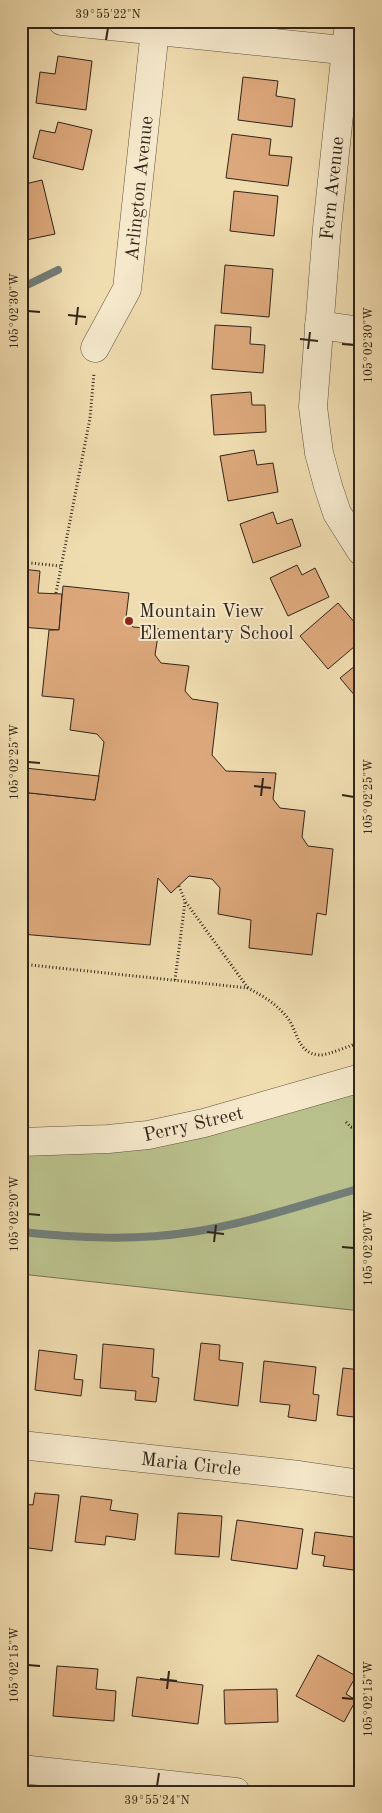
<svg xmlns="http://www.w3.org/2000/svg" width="382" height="1813" font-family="'Old Standard TT',serif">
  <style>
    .green { fill: #b9c08b; stroke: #757252 }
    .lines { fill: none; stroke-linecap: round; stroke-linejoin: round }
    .stream { stroke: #727d77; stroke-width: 8 }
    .building { fill: #dca87b; stroke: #312419 }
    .street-casing { stroke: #60523e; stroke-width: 29 }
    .path { stroke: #312419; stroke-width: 3; stroke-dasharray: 1 2.5; stroke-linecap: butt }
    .street { stroke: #f5e8cb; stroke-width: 28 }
    .ticks { fill: none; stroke: #312419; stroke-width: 2 }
    .poi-dot { fill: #8f2418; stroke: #f5e8cb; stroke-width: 2 }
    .labels { text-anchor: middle; stroke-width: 4; stroke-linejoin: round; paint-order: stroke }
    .street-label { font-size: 19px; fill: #312419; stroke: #f5e8cb }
    .poi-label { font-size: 19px; fill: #312419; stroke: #f5e8cb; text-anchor: start }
    .neatline { fill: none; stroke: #312419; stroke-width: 2 }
    .ticks-label { font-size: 12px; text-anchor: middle; fill: #312419 }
  </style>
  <rect width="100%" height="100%" fill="#efdcaf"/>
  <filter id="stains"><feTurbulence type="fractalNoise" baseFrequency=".004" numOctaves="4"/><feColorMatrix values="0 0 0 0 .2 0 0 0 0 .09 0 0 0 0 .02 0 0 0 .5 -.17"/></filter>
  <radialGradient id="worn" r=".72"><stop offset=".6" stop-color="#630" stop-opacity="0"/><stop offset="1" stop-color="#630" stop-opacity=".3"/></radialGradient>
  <polygon class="green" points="361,1078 361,1311 21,1274 21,1142 108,1139"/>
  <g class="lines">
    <g class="stream">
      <polyline points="21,288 58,270"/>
      <path d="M21,1232C78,1238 135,1241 192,1232C249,1223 305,1204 361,1188"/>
    </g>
  </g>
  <g class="building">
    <polygon points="58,56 92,61 86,110 36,103 40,72 55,74"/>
    <polygon points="243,77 278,81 276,96 295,99 292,127 238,120"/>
    <polygon points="58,122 92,130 83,170 33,158 40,130 55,133"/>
    <polygon points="232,134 271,139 269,155 292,157 288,186 226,178"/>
    <polygon points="42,180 55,234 21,241 21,185"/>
    <polygon points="234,191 278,196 274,236 230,231"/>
    <polygon points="225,265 273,269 269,317 221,313"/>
    <polygon points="215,325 251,327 250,344 265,345 263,373 212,369"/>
    <polygon points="251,392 252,405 265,405 266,432 214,435 211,395"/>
    <polygon points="254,450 257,465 273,463 278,492 228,501 220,456"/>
    <polygon points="273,512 277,524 292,519 301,546 253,563 240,524"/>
    <polygon points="297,565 302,575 315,568 329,597 288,616 270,578"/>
    <polygon points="21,569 40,571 38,593 62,594 59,630 21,627"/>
    <polygon points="63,586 129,593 126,618 133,627 159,629 155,655 161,663 189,666 185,691 192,699 218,703 212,755 226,771 276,773 273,799 280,808 305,811 302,837 308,846 333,849 326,915 317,913 312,955 249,948 251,920 218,914 220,888 212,879 189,876 171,893 158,878 150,945 21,934 21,792 95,800 104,742 97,734 70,730 74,699 42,696 49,630 59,630"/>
    <polygon points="338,603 361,630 361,641 328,669 300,636"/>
    <polygon points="361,661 361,703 340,678"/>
    <polygon points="21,763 26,763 25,768 99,776 95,800 21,792"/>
    <polygon points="201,1343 220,1345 219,1360 243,1363 238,1406 194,1400"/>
    <polygon points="103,1344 154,1349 152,1377 159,1378 156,1402 135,1400 136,1391 100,1388"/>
    <polygon points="39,1350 77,1355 74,1379 83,1380 81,1396 35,1390"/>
    <polygon points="264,1361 316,1367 313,1394 319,1395 316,1421 288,1417 290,1405 260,1402"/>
    <polygon points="343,1368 361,1370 361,1418 337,1415"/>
    <polygon points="35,1493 59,1495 52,1551 21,1547 21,1504 33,1505"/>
    <polygon points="81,1496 112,1500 110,1510 138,1514 135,1540 106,1536 105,1545 75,1542"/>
    <polygon points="178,1513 222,1516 219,1557 175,1554"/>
    <polygon points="237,1520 303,1529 297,1569 231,1560"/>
    <polygon points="315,1532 361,1538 361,1571 323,1566 325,1556 312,1554"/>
    <polygon points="318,1655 356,1676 346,1694 356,1700 344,1722 296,1696"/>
    <polygon points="57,1666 98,1669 96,1689 116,1691 114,1721 53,1716"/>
    <polygon points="137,1677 203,1685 198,1724 132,1716"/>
    <polygon points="277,1689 278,1722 225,1724 224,1690"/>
  </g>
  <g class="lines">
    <defs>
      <g id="street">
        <polyline points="62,21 361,52"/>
        <polyline points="349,21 327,228 313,407 319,453 328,486 337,513 361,551"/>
        <polyline points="319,325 361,331"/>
        <polyline points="95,348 127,289 156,21"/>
        <polyline points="21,1142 108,1139 148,1135 204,1123 361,1078"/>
        <polyline points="21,1445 299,1475 361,1484"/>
        <polyline points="21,1769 236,1792"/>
      </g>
    </defs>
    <use href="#street" class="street-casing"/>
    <g class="path">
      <polyline points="21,562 60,566"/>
      <polyline points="56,593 90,418 94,373"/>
      <polyline points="179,886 185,901 248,988"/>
      <path d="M21,964L248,988C263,996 275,1003 286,1016C298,1029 296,1054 320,1055C329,1055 351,1045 361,1042"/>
      <polyline points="175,980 185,902"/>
      <polyline points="346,1122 351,1127 361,1129"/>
    </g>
    <use href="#street" class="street"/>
  </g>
  <path class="ticks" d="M106,40L108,28M28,311L40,312M68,315L86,317M76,325L78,307M300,339L318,341M342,344L354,345M308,349L310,332M28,762L40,763M254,786L271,788M342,795L354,797M261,796L263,778M28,1214L40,1215M207,1232L224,1234M214,1242L216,1225M342,1247L354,1248M28,1665L40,1666M160,1679L177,1681M167,1689L169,1671M342,1698L354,1699M157,1786L159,1773"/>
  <circle class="poi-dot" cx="129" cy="621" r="5"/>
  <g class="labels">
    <g class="street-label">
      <text transform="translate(138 188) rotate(-84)" y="7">Arlington Avenue</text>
      <text transform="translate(331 188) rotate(-84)" y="7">Fern Avenue</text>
      <text transform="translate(193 1123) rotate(-13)" y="7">Perry Street</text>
      <text transform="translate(191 1463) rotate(6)" y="7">Maria Circle</text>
    </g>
    <g class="poi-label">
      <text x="139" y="617">Mountain View<tspan x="139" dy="22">Elementary School</tspan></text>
    </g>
  </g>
  <rect width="382" height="1813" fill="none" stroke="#efdcaf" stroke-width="55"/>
  <rect x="28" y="28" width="326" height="1758" class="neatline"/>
  <g class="ticks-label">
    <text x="108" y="18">39°55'22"N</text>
    <text transform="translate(14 311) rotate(-90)" y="4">105°02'30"W</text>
    <text transform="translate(368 345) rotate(-90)" y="4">105°02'30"W</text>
    <text transform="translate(14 762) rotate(-90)" y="4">105°02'25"W</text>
    <text transform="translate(368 797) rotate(-90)" y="4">105°02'25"W</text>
    <text transform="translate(14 1214) rotate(-90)" y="4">105°02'20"W</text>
    <text transform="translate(368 1248) rotate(-90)" y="4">105°02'20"W</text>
    <text transform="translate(14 1665) rotate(-90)" y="4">105°02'15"W</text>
    <text transform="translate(368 1699) rotate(-90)" y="4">105°02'15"W</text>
    <text x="157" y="1804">39°55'24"N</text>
  </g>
  <rect width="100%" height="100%" filter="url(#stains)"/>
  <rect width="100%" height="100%" fill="url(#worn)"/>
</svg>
